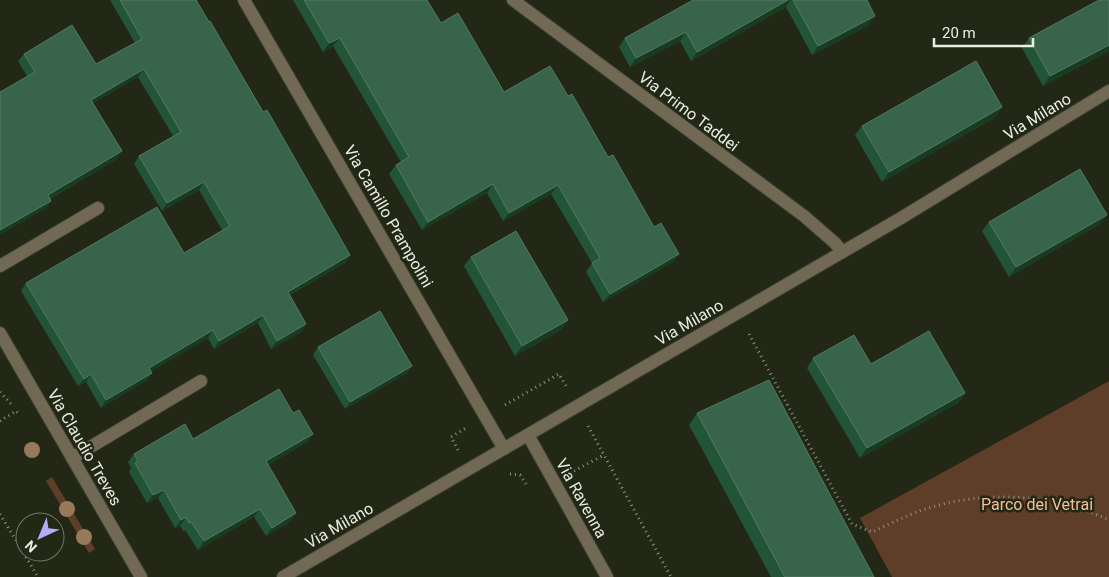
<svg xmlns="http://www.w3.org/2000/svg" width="1109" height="577" font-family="Roboto,sans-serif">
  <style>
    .green { fill: #5e3e28 }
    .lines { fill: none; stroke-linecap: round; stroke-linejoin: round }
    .minor-casing { stroke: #3e4432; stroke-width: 14 }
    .path { stroke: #8e9384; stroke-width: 3; stroke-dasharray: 1 4; stroke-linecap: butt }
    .minor { stroke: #726954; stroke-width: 12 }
    .tree { fill: #977a5c }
    .wall { fill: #225438 }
    .shaded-wall { fill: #193b22 }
    .building { fill: #37644a; stroke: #537a62 }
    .labels { text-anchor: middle; stroke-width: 5; stroke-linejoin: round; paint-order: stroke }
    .street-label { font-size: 16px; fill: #e9ede2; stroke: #222815 }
    .park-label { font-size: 16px; fill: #f7bd96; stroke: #222815 }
  </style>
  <rect width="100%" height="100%" fill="#222815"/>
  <g class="green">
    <polygon points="1109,381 1109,577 892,577 860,518"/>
    <polygon points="52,477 95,549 89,553 46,481"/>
  </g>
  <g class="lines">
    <defs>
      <g id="minor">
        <polyline points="244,0 504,449"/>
        <polyline points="513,0 804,216 835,243 842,252"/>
        <polyline points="0,266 98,208"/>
        <polyline points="0,333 141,577"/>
        <polyline points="528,435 607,577"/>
        <polyline points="72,458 201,381"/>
        <polyline points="283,577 901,218 1109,91"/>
      </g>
    </defs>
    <use href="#minor" class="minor-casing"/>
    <g class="path">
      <path d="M749,334L852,524L872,532C892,523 911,513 932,507C989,490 1056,495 1109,520"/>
      <polyline points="0,392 13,406"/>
      <polyline points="505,405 559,374 566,386"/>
      <polyline points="0,421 16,411 18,413"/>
      <polyline points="588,426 671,577"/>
      <polyline points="458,450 451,437 466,428"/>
      <polyline points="574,471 604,455"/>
      <polyline points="510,474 520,475 526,484"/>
      <polyline points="0,514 38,577"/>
    </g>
    <use href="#minor" class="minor"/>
  </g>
  <g class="tree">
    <circle cx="32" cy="450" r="8"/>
    <circle cx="67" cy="509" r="8"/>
    <circle cx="84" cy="537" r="8"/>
  </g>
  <g class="wall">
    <polygon points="110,0 196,0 350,255 345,263 290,295 306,324 301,332 271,349 258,323 214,349 208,338 151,371 147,380 101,408 86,382 78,386 21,291 26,283 184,253 222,230 199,190 162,211 134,164 139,156 173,136 138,77 93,103 117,159 50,199 51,201 45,209 27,76 18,61 24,54 96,64 135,43"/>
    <polygon points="293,0 427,0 441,23 504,92 568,96 654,227 679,254 673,262 603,302 586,272 592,263 551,194 503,221 487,193 422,230 389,174 396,165 401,162 333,46 323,52"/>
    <polygon points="693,0 867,0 869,25 812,55 786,7 691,61 680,41 630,67 619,47 625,38"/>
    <polygon points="1109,0 1109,51 1043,86 1022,48 1029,38"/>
    <polygon points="996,117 882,182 855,135 862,126"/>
    <polygon points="989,222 1100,224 1009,277 982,231"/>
    <polygon points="471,257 568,320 561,330 515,356 464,266"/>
    <polygon points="318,347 412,366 407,373 345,409 313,355"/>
    <polygon points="813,358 871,364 965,393 958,403 860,458 807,368"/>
    <polygon points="293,413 313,434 307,442 268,465 296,513 290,522 266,536 254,517 198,550 185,530 184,532 180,526 175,528 158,498 147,503 129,472 131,468 128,462 134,454"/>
    <polygon points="697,413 874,577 771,577 689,425"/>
  </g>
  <g class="shaded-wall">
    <polygon points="788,0 790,0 786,7 691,61 697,52"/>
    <polygon points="875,16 869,25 812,55 818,46"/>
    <polygon points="686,32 680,41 630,67 636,58"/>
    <polygon points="340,38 333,46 323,52 329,43"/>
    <polygon points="1109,45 1109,51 1043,86 1050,76"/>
    <polygon points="144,69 138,77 86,107 91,100"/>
    <polygon points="1002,107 996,117 882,182 889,172"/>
    <polygon points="122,151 117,159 42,203 48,195"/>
    <polygon points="204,182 199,190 162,211 167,203"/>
    <polygon points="493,184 487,193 422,230 428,222"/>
    <polygon points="558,185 551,194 503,221 509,213"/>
    <polygon points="51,201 45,209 0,235 0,230"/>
    <polygon points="1107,215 1100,224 1009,277 1016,267"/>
    <polygon points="679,254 673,262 603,302 610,294"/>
    <polygon points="350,255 345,263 282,299 288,292"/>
    <polygon points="263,315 258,323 214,349 219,341"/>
    <polygon points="568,320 561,330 515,356 522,346"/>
    <polygon points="306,324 301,332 271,349 277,341"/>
    <polygon points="213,330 208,338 144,376 149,368"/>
    <polygon points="412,366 407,373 345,409 350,402"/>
    <polygon points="152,373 147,380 101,408 106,400"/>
    <polygon points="91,374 86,382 78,386 84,379"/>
    <polygon points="965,393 958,403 860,458 867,448"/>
    <polygon points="313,434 307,442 260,470 266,461"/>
    <polygon points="164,490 158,498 147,503 153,495"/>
    <polygon points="260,509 254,517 198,550 204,541"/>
    <polygon points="296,513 290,522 266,536 272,528"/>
    <polygon points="186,517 180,526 175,528 181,520"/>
  </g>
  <g class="building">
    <polygon points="120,0 196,0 209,22 210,21 263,112 267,110 350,255 288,292 306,324 277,341 263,315 219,341 213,330 149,368 152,373 106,400 91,374 84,379 26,283 157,207 184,253 230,226 204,182 167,203 139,156 181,132 144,69 91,100 122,151 48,195 51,201 0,230 0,92 35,72 24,54 72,25 96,64 142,39"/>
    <polygon points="304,0 427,0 441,23 458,13 504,92 550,66 568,96 572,94 608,157 613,155 654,227 661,223 679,254 610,294 592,263 600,258 558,185 509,213 493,184 428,222 396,165 409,157 340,38 329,43"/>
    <polygon points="693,0 788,0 697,52 686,32 636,58 625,38"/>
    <polygon points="793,0 867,0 875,16 818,46"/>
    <polygon points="1099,0 1109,0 1109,45 1050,76 1029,38"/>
    <polygon points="976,61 1002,107 889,172 862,126"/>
    <polygon points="1080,169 1107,215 1016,267 989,222"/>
    <polygon points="516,231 568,320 522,346 471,257"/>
    <polygon points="380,311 412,366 350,402 318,347"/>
    <polygon points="929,331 965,393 867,448 813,358 854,335 871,364"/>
    <polygon points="769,380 874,577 785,577 697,413"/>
    <polygon points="279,389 293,413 299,410 313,434 266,461 296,513 272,528 260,509 204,541 191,522 189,523 186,517 181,520 164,490 153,495 135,463 138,461 134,454 185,424 193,439"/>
  </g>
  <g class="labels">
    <g class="street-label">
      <text transform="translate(689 111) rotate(37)" y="6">Via Primo Taddei</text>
      <text transform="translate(1037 116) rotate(-31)" y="6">Via Milano</text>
      <text transform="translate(389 216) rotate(60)" y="6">Via Camillo Prampolini</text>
      <text transform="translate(689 322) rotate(-30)" y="6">Via Milano</text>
      <text transform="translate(85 447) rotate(60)" y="6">Via Claudio Treves</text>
      <text transform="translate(582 498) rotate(61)" y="6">Via Ravenna</text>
      <text transform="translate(339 525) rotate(-30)" y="6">Via Milano</text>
    </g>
    <g class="park-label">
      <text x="1037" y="510">Parco dei Vetrai</text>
    </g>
  </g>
  <g transform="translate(40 537) rotate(224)"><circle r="24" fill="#222815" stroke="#727767"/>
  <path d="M0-4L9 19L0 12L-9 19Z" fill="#b5acf8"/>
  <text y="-8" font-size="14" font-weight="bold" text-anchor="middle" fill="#e9ede2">N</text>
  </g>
  <path d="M934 38v8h99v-8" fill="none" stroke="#e9ede2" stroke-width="2.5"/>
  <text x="942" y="38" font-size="15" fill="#e9ede2" stroke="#222815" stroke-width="4" paint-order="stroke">20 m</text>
</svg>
